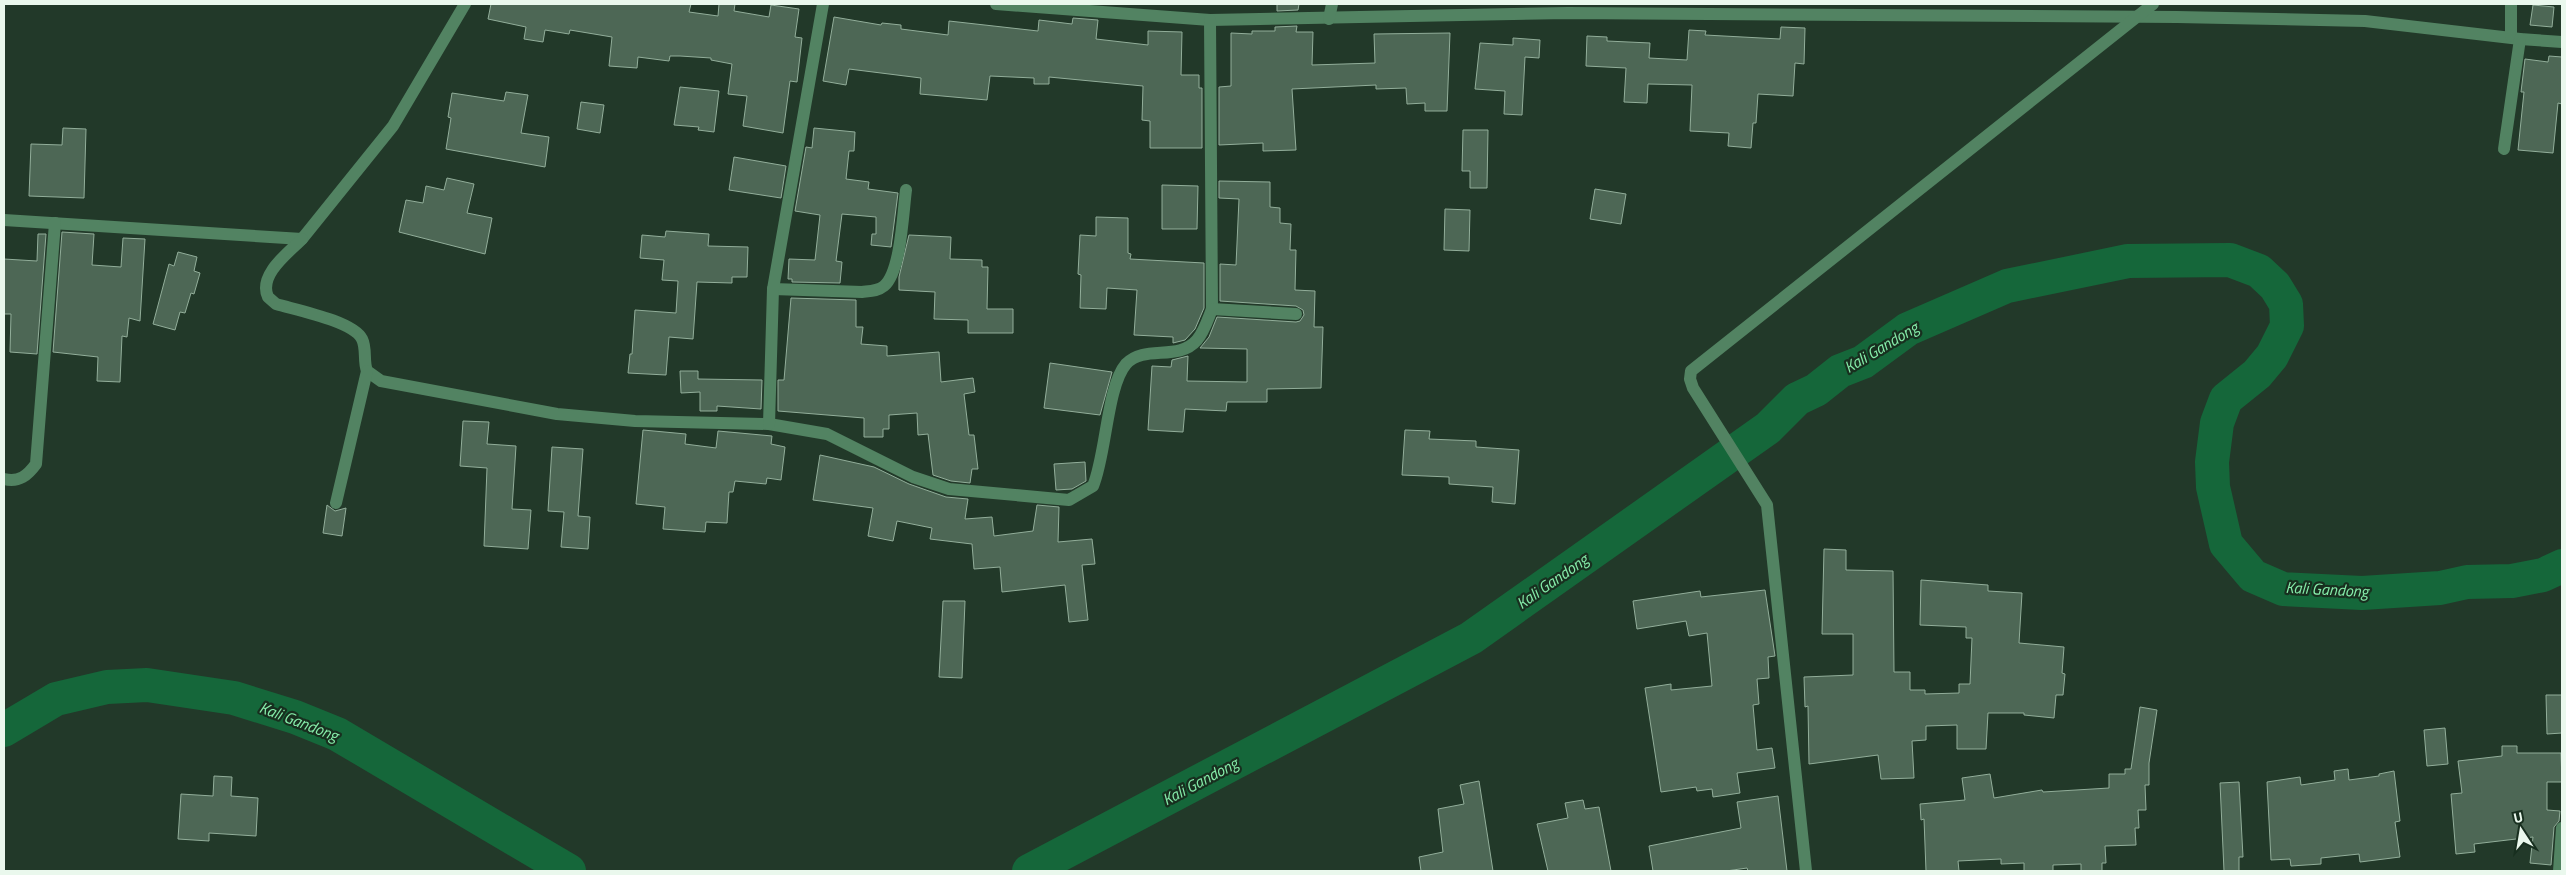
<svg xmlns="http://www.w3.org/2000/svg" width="2566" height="875" font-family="'Titillium Web',sans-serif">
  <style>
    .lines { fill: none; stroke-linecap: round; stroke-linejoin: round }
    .river { stroke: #15673a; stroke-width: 34 }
    .building { fill: #4d6755; stroke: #92ae9a }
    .minor { stroke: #528362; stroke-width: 12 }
    .labels { text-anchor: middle; stroke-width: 4.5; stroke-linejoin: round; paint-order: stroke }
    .water-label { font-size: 16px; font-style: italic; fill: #86edaa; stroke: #182f1f }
  </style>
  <rect width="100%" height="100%" fill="#223929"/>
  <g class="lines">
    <g class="river">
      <polyline points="4,730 56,699 107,687 147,685 234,698 295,717 337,734 569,871"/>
      <polyline points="1029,871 1471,638 1768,428 1797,399 1816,390 1840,371 1863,362 1908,329 2007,286 2128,261 2230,260 2259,271 2275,286 2286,304 2287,326 2272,356 2257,374 2226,399 2217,423 2212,462 2213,487 2226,544 2253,576 2283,589 2362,593 2440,588 2467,582 2512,581 2543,575 2562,566"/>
    </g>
  </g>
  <g class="building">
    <polygon points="491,4 691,4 689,12 718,16 719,4 735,4 734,11 769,17 771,5 799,9 795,37 802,38 797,82 790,81 783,133 743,126 747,96 728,94 732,64 711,60 711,58 680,56 670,56 669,61 638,57 637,68 609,66 612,37 570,30 569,34 545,30 543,42 524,39 526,27 488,19"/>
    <polygon points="1277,4 1299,4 1298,10 1277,11"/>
    <polygon points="2533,5 2554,7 2552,27 2530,25"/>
    <polygon points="834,17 881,25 882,23 901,25 901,29 948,35 949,21 1038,31 1039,20 1072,24 1073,18 1098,20 1096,39 1148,45 1148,31 1182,32 1181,75 1199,75 1199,88 1202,88 1202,148 1150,148 1150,121 1142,120 1143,86 1049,77 1049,84 1034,84 1034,78 990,76 987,100 920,94 921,78 849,69 846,85 823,81"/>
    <polygon points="1297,26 1296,32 1313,32 1312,65 1375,63 1374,34 1450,33 1447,111 1425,111 1425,103 1407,104 1406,88 1376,89 1376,85 1292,89 1296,150 1263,151 1263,143 1219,145 1219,87 1231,86 1231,33 1252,34 1252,31 1275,31 1275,27"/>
    <polygon points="1781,27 1805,28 1804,64 1795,63 1793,96 1758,94 1756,123 1753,123 1751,148 1728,146 1729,133 1690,131 1692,85 1648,84 1647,103 1624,102 1626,68 1586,66 1587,36 1607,37 1607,41 1650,43 1649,58 1687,60 1689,30 1706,31 1705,35 1780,39"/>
    <polygon points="1513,38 1540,40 1539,58 1525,57 1522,115 1504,114 1505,91 1475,89 1480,43 1513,45"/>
    <polygon points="2549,56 2562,57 2562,104 2558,103 2553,153 2518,150 2524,92 2521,92 2525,59 2548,62"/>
    <polygon points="680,87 719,91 714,132 698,130 699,127 674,125"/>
    <polygon points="506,92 528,95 521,133 549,137 545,167 446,149 451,118 448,117 452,93 504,101"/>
    <polygon points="581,102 604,105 600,133 577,129"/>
    <polygon points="63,128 86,129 84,198 29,196 31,144 62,145"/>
    <polygon points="814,128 855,132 854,151 849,151 846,179 869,182 868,189 898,193 891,247 871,245 872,234 876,234 876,217 842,214 836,261 842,262 840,283 792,282 792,279 788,279 789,259 815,260 820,215 795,211 806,147 812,148"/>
    <polygon points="1463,130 1488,130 1487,188 1470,188 1470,171 1462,171"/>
    <polygon points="734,157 786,166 781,198 729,190"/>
    <polygon points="447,178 474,184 467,213 492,218 485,254 399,232 406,200 423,203 426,186 444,190"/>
    <polygon points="1219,181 1270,182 1270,207 1280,208 1280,223 1291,224 1290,250 1296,250 1295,290 1315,291 1314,327 1323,327 1321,388 1267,389 1267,402 1227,402 1226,411 1185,409 1183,432 1148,430 1152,366 1171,367 1172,360 1188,356 1187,381 1247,382 1247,349 1200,348 1209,337 1217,317 1296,322 1300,321 1304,315 1303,310 1296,306 1220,301 1220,264 1236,265 1239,199 1219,198"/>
    <polygon points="1162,185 1198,186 1197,229 1162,229"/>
    <polygon points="1595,189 1626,194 1621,224 1590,219"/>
    <polygon points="1445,209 1470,210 1469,251 1444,250"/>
    <polygon points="1096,217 1128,218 1128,253 1131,254 1130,259 1204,263 1204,308 1195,329 1185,340 1173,343 1173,337 1134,335 1137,290 1107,288 1106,309 1080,308 1081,275 1078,274 1080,235 1096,236"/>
    <polygon points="666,231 709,234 708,246 748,247 747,277 732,277 732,283 697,282 693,339 669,337 666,375 628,373 630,354 632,354 635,310 676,313 678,281 662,280 664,260 640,258 642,235 665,237"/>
    <polygon points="62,232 94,234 92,265 121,267 123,238 145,239 140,321 129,318 127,337 122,336 120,382 97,381 98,357 53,352"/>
    <polygon points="38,234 46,234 37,354 10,352 11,314 4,314 4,259 37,261"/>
    <polygon points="909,235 951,237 950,259 982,260 982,267 988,267 987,309 1013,309 1013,333 968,333 968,320 934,319 935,292 899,290 899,277"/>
    <polygon points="178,252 197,257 194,271 200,273 194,294 191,293 185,313 180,312 175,330 153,324 169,264 174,266"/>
    <polygon points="791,298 856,300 856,327 863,327 861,344 887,346 887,356 939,352 941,382 973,378 975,392 964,394 969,435 974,435 978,469 972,469 970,483 951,481 933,475 928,434 918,435 917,413 889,415 889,429 883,429 883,437 864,437 864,418 778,411 778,380 784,380"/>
    <polygon points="1050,363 1112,372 1100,415 1044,408"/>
    <polygon points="680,371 698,371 698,379 762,380 761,409 717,406 717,411 700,411 700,392 681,393"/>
    <polygon points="463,421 489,422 487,444 516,446 512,509 531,510 528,549 484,546 487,468 460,466"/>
    <polygon points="643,430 686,434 685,444 716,448 718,431 772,436 771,444 785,447 781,480 767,478 766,484 735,481 733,492 729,492 727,523 706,522 705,532 663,529 665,507 636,504"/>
    <polygon points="1405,430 1430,431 1429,439 1476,441 1476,447 1519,450 1515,504 1492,502 1493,487 1449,484 1449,477 1402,475"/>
    <polygon points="552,447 583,449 578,516 590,517 588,549 561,547 564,512 548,511"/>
    <polygon points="820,455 874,467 909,484 946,497 968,499 965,519 992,517 994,536 1033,531 1037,505 1059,507 1058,542 1092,539 1095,564 1082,565 1088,620 1069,622 1065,585 1002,592 1000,567 974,569 972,544 930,539 932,528 897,521 893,541 868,536 873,508 813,500"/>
    <polygon points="1085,462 1086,481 1072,489 1056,490 1054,464"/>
    <polygon points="327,505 335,511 346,508 342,536 323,533"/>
    <polygon points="1824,549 1846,550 1846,570 1893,571 1894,672 1910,672 1910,690 1925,690 1925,694 1959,693 1959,684 1970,684 1972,638 1966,638 1966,627 1920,625 1921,580 1988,585 1988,591 2022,593 2019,643 2064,647 2062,673 2065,674 2063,695 2056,695 2054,718 2024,715 2024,713 1988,713 1986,749 1957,749 1957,725 1926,726 1926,740 1912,741 1914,778 1881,779 1878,755 1809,764 1808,706 1805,707 1804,677 1853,675 1853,634 1822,634"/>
    <polygon points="1765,590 1775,656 1768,657 1769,678 1757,679 1759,704 1753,705 1757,750 1772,748 1775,768 1737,773 1740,793 1713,797 1712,789 1697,791 1696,787 1661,792 1645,688 1671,684 1671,690 1712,686 1707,633 1689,636 1686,621 1637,629 1633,601 1700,591 1701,597"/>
    <polygon points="943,601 965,601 962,678 939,677"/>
    <polygon points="2546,695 2562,695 2562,733 2547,734"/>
    <polygon points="2140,707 2157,710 2149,763 2149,785 2145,785 2146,810 2138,810 2139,828 2135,828 2136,845 2105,846 2106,863 2102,863 2102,871 2081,871 2081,864 2053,865 2053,871 2024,871 2024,863 2001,864 2001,859 1958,861 1959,871 1926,871 1924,819 1921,820 1920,804 1965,800 1962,778 1990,774 1994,798 2042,790 2043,792 2109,788 2109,774 2125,774 2125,769 2131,769"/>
    <polygon points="2445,728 2448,764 2427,766 2424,730"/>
    <polygon points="2502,746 2517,746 2517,753 2561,753 2562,782 2547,782 2547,810 2560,811 2559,821 2554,827 2551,865 2530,863 2533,837 2474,844 2475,852 2456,854 2451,794 2462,793 2458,761 2502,756"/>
    <polygon points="2348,769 2349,780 2379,776 2379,774 2394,771 2400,821 2395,822 2400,857 2360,862 2359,854 2321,858 2321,864 2291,866 2290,859 2271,860 2267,782 2300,777 2301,785 2335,780 2334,771"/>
    <polygon points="214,776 232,777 231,796 258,798 256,836 209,833 209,841 178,839 181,794 213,796"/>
    <polygon points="1479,781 1493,871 1421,871 1419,857 1443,852 1438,809 1464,804 1460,785"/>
    <polygon points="2239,782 2243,857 2239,857 2239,871 2224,871 2220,783"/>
    <polygon points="1778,796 1787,871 1748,871 1747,868 1726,871 1653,871 1649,846 1741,828 1737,802"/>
    <polygon points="1583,800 1585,809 1599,807 1611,871 1548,871 1537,824 1568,818 1565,803"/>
  </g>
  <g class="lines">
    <g class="minor">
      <polyline points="996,4 1210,20 1568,13 2177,17 2365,21 2520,39 2562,42"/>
      <polyline points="2511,4 2511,36"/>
      <polyline points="1329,19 1332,4"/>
      <polyline points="2504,149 2520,39"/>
      <polyline points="4,220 302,239 393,126 465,4"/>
      <path d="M302,239C288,253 258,275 268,297L276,304C296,310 353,321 362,339C367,349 363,361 367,371L381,381L557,414L635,421L769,424L827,434L913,477L949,489L1069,500L1093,486C1106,456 1107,386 1126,364C1145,344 1178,362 1197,340C1204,332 1208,319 1212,309L1210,20"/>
      <path d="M773,289L862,292C870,291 878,291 884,286C901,272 903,212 906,190"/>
      <polyline points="1212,309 1296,314"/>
      <polyline points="769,424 773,289 823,4"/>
      <path d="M4,479C19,483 28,475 36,464L55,223"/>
      <polyline points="336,503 367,371"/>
      <polyline points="1806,871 1767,505 1693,388 1690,379 1691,371 2153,4"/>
      <polyline points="2559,871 2562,828"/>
    </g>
  </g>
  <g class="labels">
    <g class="water-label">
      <text transform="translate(1881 347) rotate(-31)" y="6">Kali Gandong</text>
      <text transform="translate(1552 581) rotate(-35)" y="6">Kali Gandong</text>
      <text transform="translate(2327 589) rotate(3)" y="6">Kali Gandong</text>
      <text transform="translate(299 721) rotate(21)" y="6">Kali Gandong</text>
      <text transform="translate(1200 781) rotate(-28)" y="6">Kali Gandong</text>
    </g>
  </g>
  <rect width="2566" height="875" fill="none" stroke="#eaf8ed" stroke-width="10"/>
  <g transform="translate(2521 830) rotate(348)" stroke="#182f1f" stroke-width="4" paint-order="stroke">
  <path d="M0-4L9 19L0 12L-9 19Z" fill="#eaf8ed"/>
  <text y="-8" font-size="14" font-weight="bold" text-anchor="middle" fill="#eaf8ed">U</text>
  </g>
</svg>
